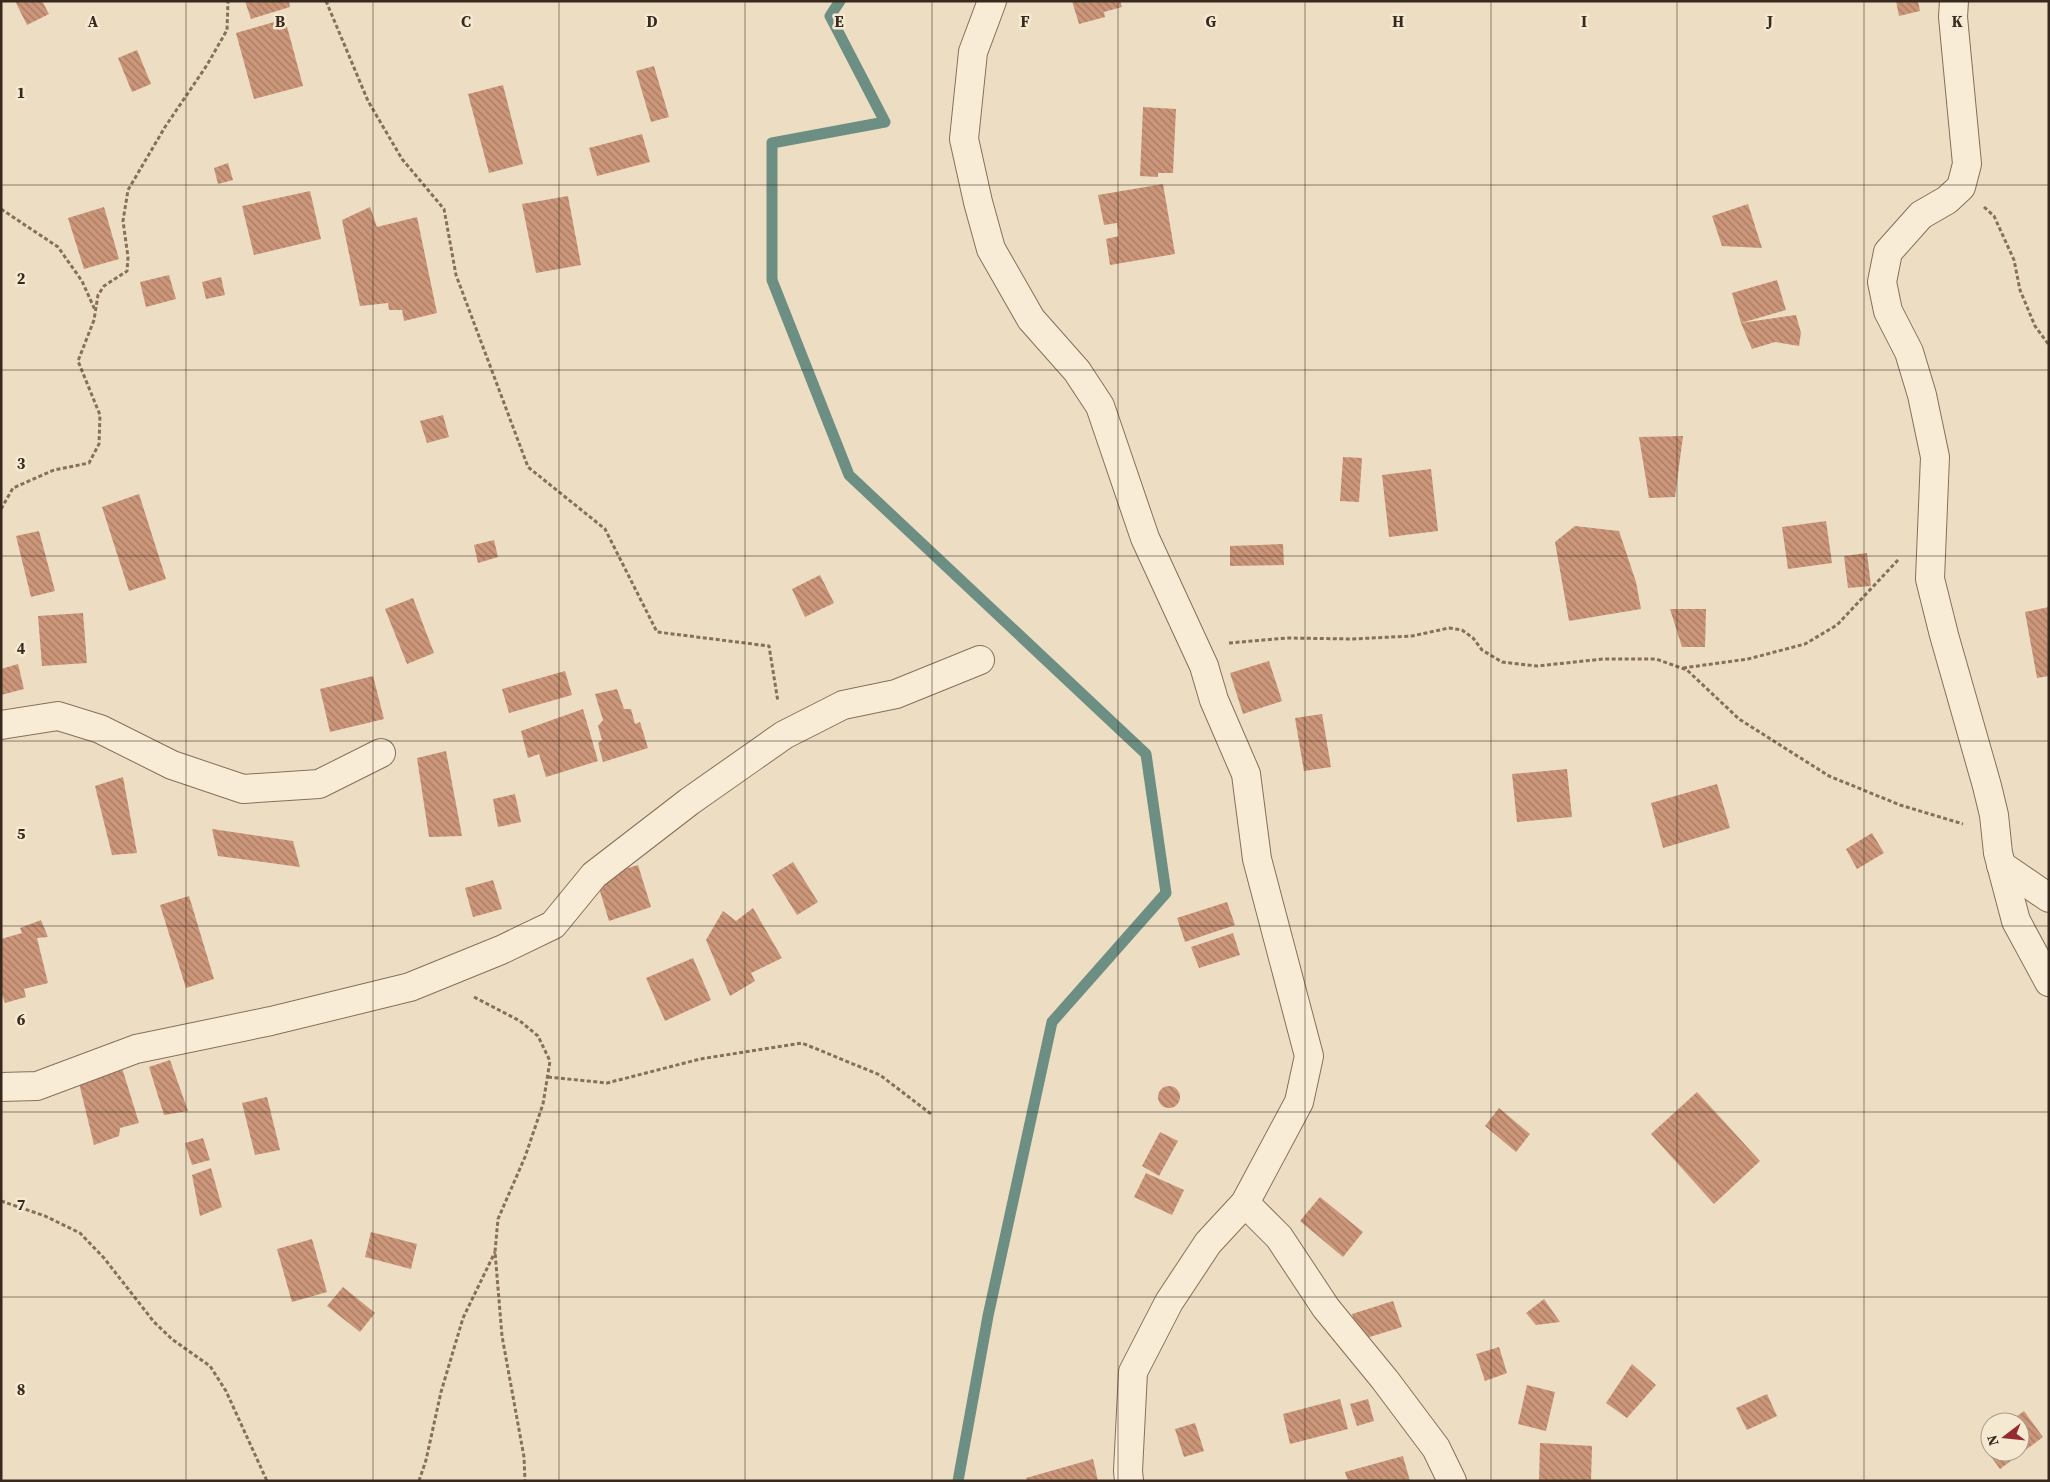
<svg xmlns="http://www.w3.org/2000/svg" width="2050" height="1482" font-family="'Source Serif 4',serif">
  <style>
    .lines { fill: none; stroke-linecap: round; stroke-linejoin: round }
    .stream { stroke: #6c8e83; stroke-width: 11 }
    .building { fill: url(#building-back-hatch) }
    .minor-casing { stroke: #876f5a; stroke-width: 30 }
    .path { stroke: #876f5a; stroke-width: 3; stroke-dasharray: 4 2.5; stroke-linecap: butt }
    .minor { stroke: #f8ecd6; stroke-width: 28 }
    .grid { fill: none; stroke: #37291e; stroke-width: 1; stroke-opacity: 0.55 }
    .grid-label { font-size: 16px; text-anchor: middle; font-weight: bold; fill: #37291e; stroke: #f5e9d2; stroke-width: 5; stroke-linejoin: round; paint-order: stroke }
  </style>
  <defs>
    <pattern id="building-back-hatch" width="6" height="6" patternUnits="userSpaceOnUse" patternTransform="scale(1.25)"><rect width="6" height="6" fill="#cb9679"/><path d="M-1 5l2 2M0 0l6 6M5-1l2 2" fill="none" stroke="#a67a63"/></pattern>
  </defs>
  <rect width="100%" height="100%" fill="#eddec3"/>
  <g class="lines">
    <polyline class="stream" points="840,1 830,16 885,122 772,143 772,280 849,475 1146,754 1166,893 1052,1022 988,1316 958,1481"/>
  </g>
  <g class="building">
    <polygon points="15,1 42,1 49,14 27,25"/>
    <polygon points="245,1 289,1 290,7 251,19"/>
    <polygon points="1072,1 1120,1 1122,7 1104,12 1105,17 1079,24"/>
    <polygon points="1896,1 1918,1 1920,11 1899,16"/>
    <polygon points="285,19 303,86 254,99 236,33"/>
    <polygon points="137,50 151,84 132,92 118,58"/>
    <polygon points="654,66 669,117 651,122 636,71"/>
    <polygon points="503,85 523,164 489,173 468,94"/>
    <polygon points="1143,107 1176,109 1173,173 1158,173 1158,177 1140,176"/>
    <polygon points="642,134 650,162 597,176 589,148"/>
    <polygon points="228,163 233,180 218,184 214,168"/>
    <polygon points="1163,184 1175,254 1110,265 1106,239 1119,236 1117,223 1104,225 1098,195"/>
    <polygon points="310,191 321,239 254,255 242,206"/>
    <polygon points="568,196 581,265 536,273 522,204"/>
    <polygon points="1748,204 1762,248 1722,246 1712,216"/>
    <polygon points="104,207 119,259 84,269 68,218"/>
    <polygon points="370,207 377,227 417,217 437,313 404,321 402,310 389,310 388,303 360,306 342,220"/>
    <polygon points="169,275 176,299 146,307 140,282"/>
    <polygon points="221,277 225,295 206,299 202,282"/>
    <polygon points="1777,280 1786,310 1741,323 1732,293"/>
    <polygon points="1796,315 1801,333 1799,346 1775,342 1752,349 1741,323"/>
    <polygon points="443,415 449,437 427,443 420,421"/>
    <polygon points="1683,436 1675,497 1649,498 1639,437"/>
    <polygon points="1343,457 1362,458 1359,502 1340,501"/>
    <polygon points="1431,469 1438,531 1389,537 1382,475"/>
    <polygon points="139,494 166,579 129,591 102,507"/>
    <polygon points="1826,521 1832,563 1788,569 1782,527"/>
    <polygon points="1575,526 1619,531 1636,582 1641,609 1569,621 1555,542"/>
    <polygon points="39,531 55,591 31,597 16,536"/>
    <polygon points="494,540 498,557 478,563 474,545"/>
    <polygon points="1283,544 1284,565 1230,566 1230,546"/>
    <polygon points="1867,553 1871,586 1848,588 1844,556"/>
    <polygon points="820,575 834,603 805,617 792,589"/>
    <polygon points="413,598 434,653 407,664 385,609"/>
    <polygon points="2049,607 2049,676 2037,678 2025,612"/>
    <polygon points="1670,609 1706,609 1705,647 1682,647"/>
    <polygon points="83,613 87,663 42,666 38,616"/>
    <polygon points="1269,661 1282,701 1243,714 1230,673"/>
    <polygon points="18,664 24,689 1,695 1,669"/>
    <polygon points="565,671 572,695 509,713 502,689"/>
    <polygon points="373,676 384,719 330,732 320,689"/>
    <polygon points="617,689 624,709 631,709 635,724 640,722 648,748 603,762 598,743 602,740 598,726 603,720 595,694"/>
    <polygon points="583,709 598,761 546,777 539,754 528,758 521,731"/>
    <polygon points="1322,714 1331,767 1304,771 1295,718"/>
    <polygon points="446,751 462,836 429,837 417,758"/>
    <polygon points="1567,769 1572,817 1517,822 1512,774"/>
    <polygon points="123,777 137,853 112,855 95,786"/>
    <polygon points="1717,784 1730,828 1663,848 1651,803"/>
    <polygon points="515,794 521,822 498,827 493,799"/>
    <polygon points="212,829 293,841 300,867 218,856"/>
    <polygon points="1872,833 1884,853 1857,869 1846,849"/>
    <polygon points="793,862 818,902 797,915 772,875"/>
    <polygon points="638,865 651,907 609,921 596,878"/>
    <polygon points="493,880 502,909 473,917 465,888"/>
    <polygon points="189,896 214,979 186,988 160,905"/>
    <polygon points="1227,902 1235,925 1185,942 1177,918"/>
    <polygon points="753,908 782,958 751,973 755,981 730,996 706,940 723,911 736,921"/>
    <polygon points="41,920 48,937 37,938 48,983 24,989 26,997 5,1003 1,992 1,939 22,933 20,928"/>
    <polygon points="1233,933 1240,955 1199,968 1191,947"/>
    <polygon points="693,958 711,1000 665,1021 646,978"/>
    <polygon points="170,1060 188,1111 164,1115 149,1067"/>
    <polygon points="122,1068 139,1123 120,1128 119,1136 94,1145 79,1083"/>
    <circle cx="1169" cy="1097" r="11"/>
    <polygon points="1697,1092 1760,1161 1714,1204 1651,1134"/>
    <polygon points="267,1097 280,1150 255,1155 242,1103"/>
    <polygon points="1499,1108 1530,1134 1516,1152 1485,1126"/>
    <polygon points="1160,1132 1178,1141 1159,1176 1142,1166"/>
    <polygon points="203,1138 210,1160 192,1165 185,1143"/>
    <polygon points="211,1168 222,1207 200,1216 192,1175"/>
    <polygon points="1146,1173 1184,1190 1172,1215 1134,1197"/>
    <polygon points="1320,1197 1363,1232 1343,1257 1300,1221"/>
    <polygon points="371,1232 417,1244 411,1269 365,1257"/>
    <polygon points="312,1239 327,1292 292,1302 277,1249"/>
    <polygon points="343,1287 375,1313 360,1332 327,1306"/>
    <polygon points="1544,1299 1560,1322 1536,1325 1526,1313"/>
    <polygon points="1393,1301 1402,1327 1360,1340 1352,1314"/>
    <polygon points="1499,1347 1507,1373 1485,1381 1476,1354"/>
    <polygon points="1632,1364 1656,1385 1627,1418 1606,1403"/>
    <polygon points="1527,1385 1555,1392 1546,1431 1518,1424"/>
    <polygon points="1767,1394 1777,1416 1747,1430 1736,1408"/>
    <polygon points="1340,1399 1348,1429 1290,1444 1283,1414"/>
    <polygon points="1368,1399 1374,1421 1357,1426 1350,1404"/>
    <polygon points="2024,1411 2043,1437 2000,1469 1981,1443 1990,1436 1990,1452 2020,1452 2020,1422 2009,1422"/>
    <polygon points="1195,1423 1204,1451 1184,1457 1175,1429"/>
    <polygon points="1540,1443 1592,1446 1591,1481 1539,1481"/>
    <polygon points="1403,1456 1410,1481 1348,1481 1345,1472"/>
    <polygon points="1093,1459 1098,1481 1027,1481 1026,1478"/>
  </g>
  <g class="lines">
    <defs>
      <g id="minor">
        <polyline points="992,1 973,52 964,139 978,202 991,249 1031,319 1077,371 1100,406 1145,538 1204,666 1214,700 1246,774 1257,859 1309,1056 1299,1102 1245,1203 1208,1243 1169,1302 1133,1372 1128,1471 1129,1481"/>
        <polyline points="1954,1 1953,17 1967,164 1961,187 1947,200 1921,215 1888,252 1882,282 1888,311 1909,352 1922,395 1935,457 1930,579 1944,635 1987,786 1994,815 1998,853 2016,921 2049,982"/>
        <polyline points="1,725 58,716 100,729 172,765 243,789 319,784 381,753"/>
        <polyline points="2001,865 2049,898"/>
        <polyline points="1,1087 37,1086 136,1049 271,1021 410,987 501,950 553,925 594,875 690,801 784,735 843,705 896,694 980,660"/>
        <polyline points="1245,1203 1279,1237 1326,1308 1385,1380 1436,1448 1452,1481"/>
      </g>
    </defs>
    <use href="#minor" class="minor-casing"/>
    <g class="path">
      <polyline points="326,1 368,101 402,159 444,209 456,275 528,467 605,529 657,632 769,646 778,702"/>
      <polyline points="1984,207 1994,216 2014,260 2020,290 2035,326 2049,345"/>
      <polyline points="1,209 58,247 82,281 95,310"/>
      <polyline points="1,509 13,488 54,470 89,463 99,444 100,415 78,361 94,320 98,295 104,286 127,271 128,257 123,221 128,190 165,127 207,65 227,30 228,1"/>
      <polyline points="1229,643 1287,638 1352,639 1412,636 1449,628 1462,630 1473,638 1482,650 1502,662 1537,666 1603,659 1656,659 1687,670 1739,719 1829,776 1900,805 1963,824"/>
      <polyline points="1683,668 1748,659 1805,644 1837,625 1898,560"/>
      <polyline points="474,997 520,1021 538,1036 550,1061 543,1104 525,1157 498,1219 495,1252 502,1336 524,1457 525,1481"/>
      <polyline points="548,1077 607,1083 700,1059 802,1043 880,1075 931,1114"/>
      <polyline points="1,1201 45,1216 80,1233 104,1258 154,1322 173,1340 210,1366 226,1391 267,1481"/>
      <polyline points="419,1481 426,1460 441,1392 463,1318 495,1252"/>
    </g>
    <use href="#minor" class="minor"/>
  </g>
  <path class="grid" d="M186,1V1481M373,1V1481M559,1V1481M745,1V1481M932,1V1481M1118,1V1481M1305,1V1481M1491,1V1481M1677,1V1481M1864,1V1481M1,185H2049M1,370H2049M1,556H2049M1,741H2049M1,926H2049M1,1112H2049M1,1297H2049"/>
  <g class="grid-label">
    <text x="93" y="27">A</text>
    <text x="280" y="27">B</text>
    <text x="466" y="27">C</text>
    <text x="652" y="27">D</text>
    <text x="839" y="27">E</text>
    <text x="1025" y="27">F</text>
    <text x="1211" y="27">G</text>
    <text x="1398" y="27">H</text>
    <text x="1584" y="27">I</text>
    <text x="1770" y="27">J</text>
    <text x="1957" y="27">K</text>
    <text x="21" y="98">1</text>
    <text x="21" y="284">2</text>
    <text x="21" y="469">3</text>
    <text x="21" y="654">4</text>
    <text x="21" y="839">5</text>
    <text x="21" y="1025">6</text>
    <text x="21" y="1210">7</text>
    <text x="21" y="1395">8</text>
  </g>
  <rect width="2050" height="1482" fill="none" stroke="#37291e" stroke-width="5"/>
  <g transform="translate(2005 1437) rotate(254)"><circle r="24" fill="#f5e9d2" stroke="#a99c8a"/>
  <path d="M0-4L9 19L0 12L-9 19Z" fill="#952b32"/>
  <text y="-8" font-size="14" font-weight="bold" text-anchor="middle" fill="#37291e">N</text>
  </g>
</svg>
